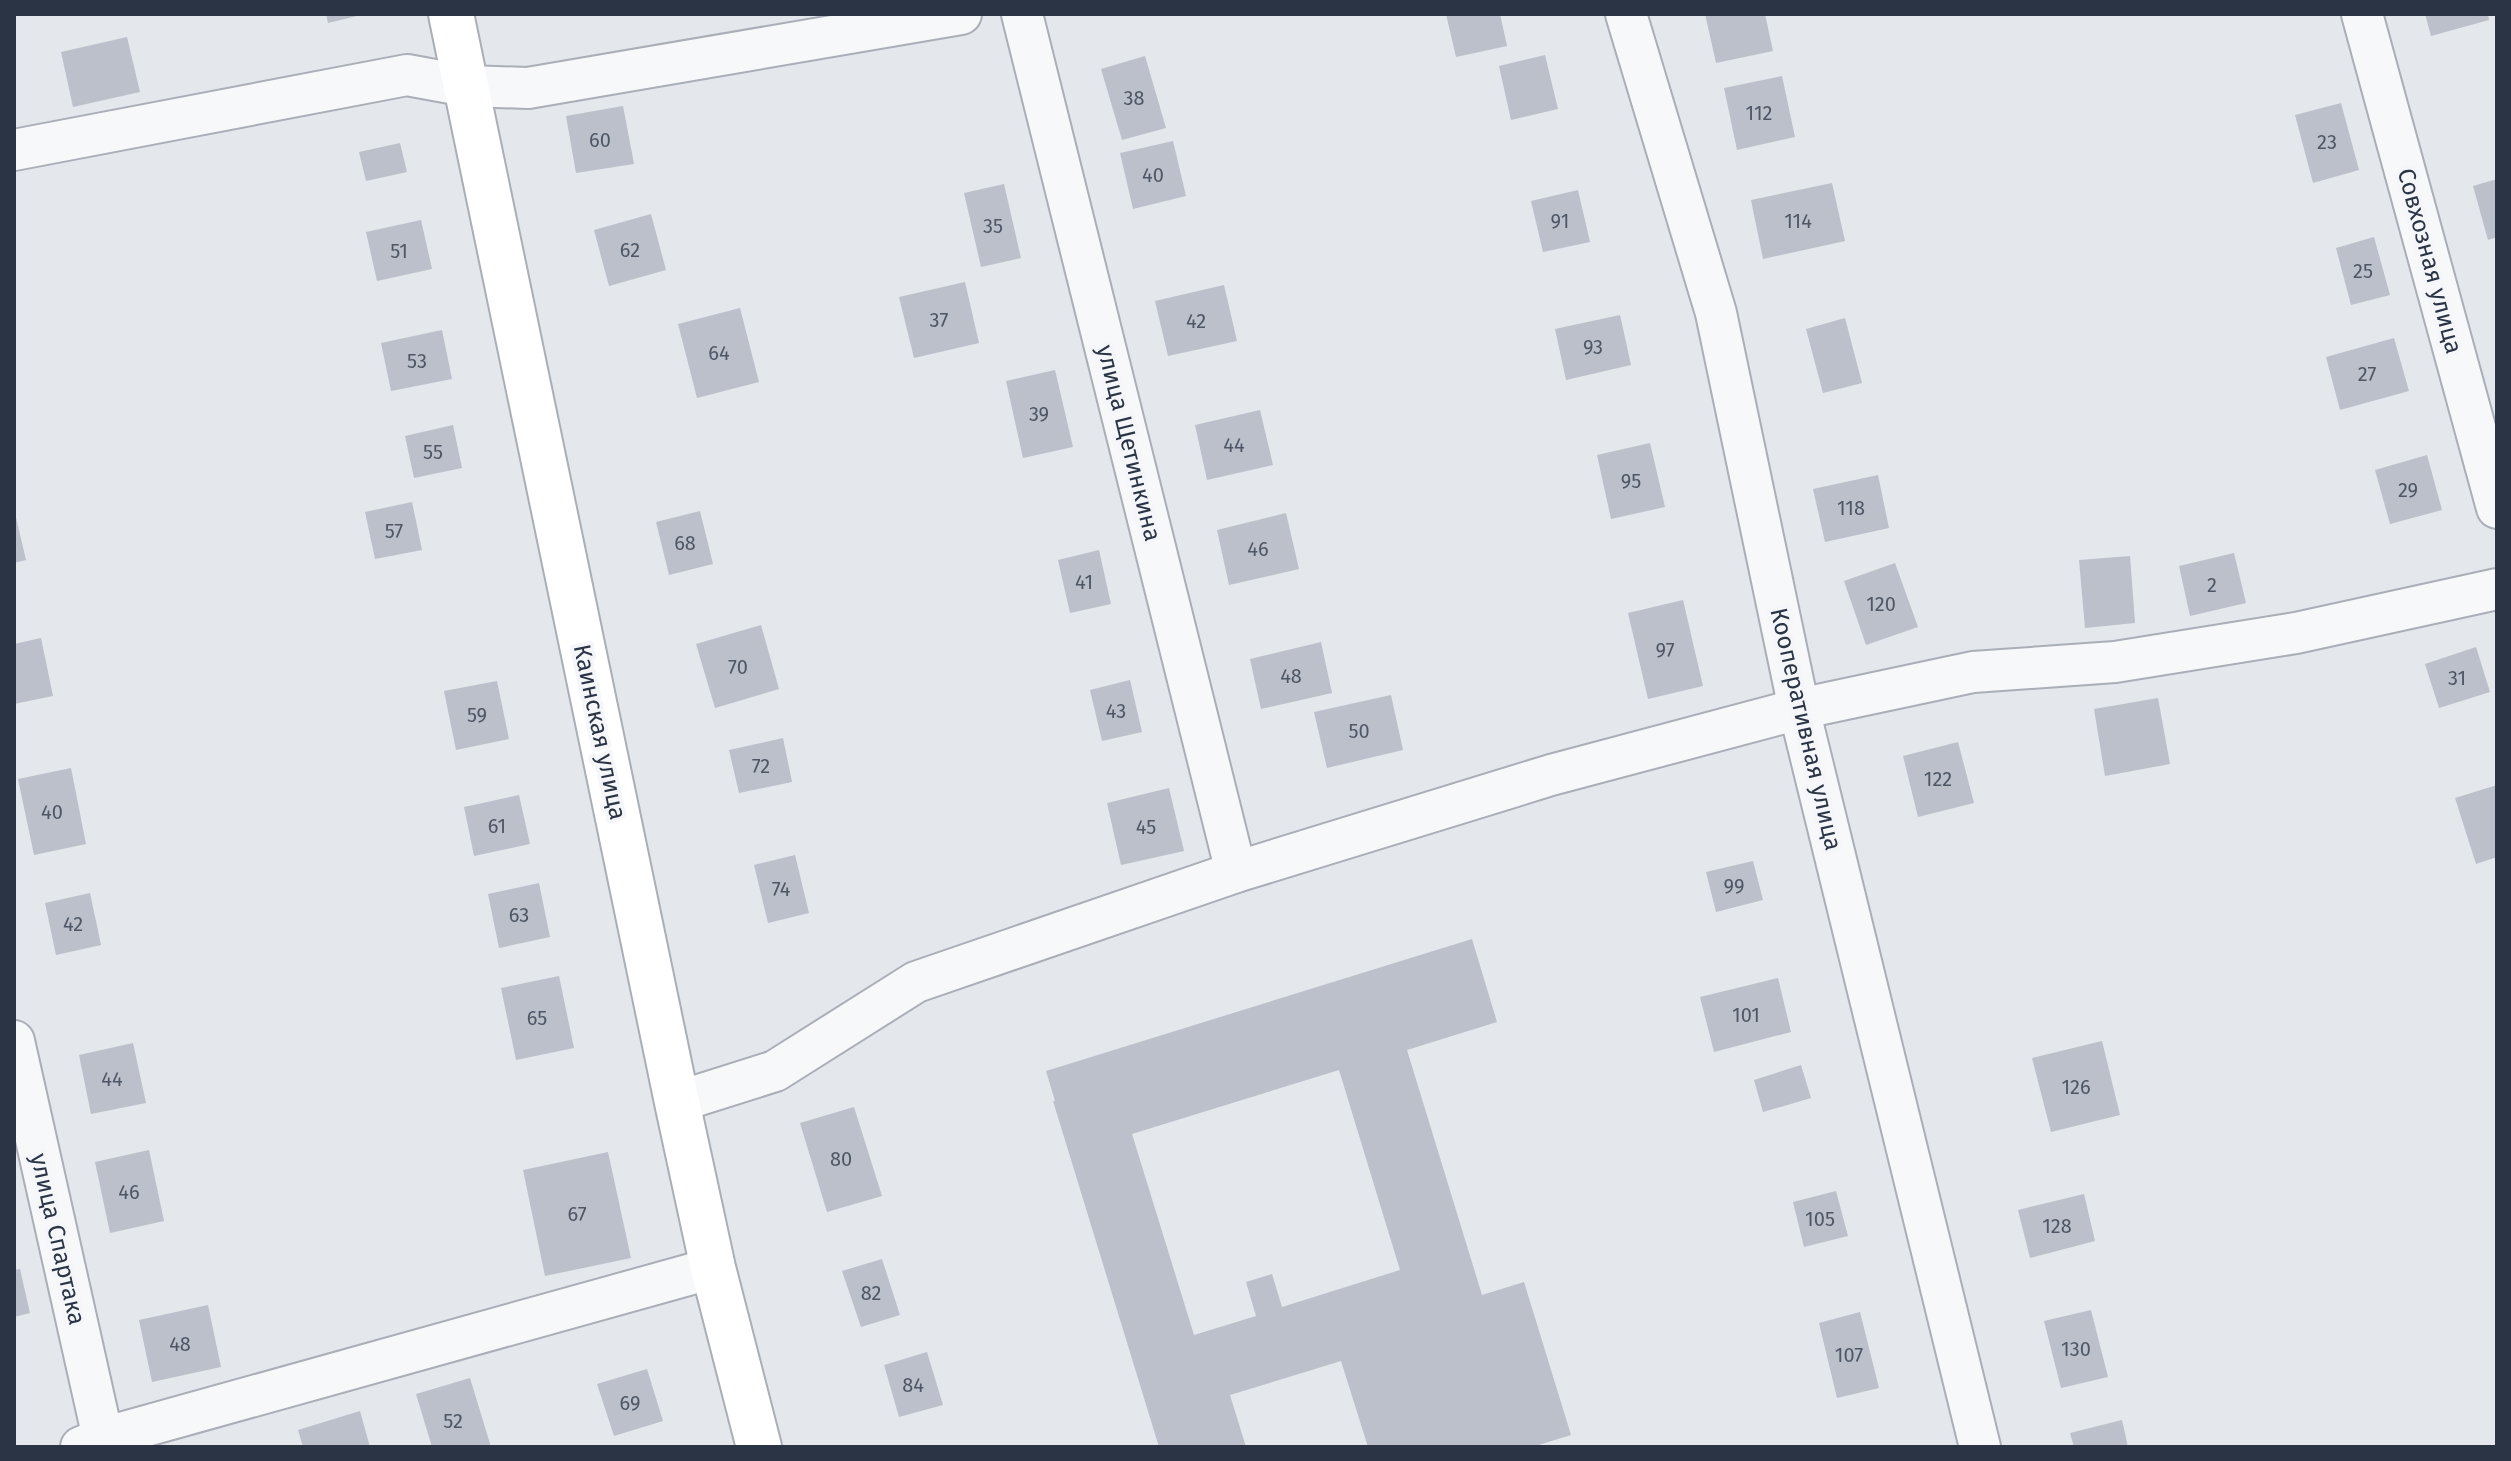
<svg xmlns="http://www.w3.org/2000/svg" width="2511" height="1461" font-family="'Fira Sans',sans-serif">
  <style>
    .building { fill: #bbc0ca; fill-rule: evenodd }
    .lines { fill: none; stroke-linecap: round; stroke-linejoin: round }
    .minor-casing { stroke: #a9aeb7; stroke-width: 44 }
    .secondary-casing { stroke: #a9aeb7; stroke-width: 48 }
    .minor { stroke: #f7f8fa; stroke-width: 40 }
    .secondary { stroke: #fff; stroke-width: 44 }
    .labels { text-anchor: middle; stroke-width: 8; stroke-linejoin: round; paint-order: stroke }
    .number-label { font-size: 20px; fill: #4f5766 }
    .street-label { font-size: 24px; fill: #2b3445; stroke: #f4f6f9 }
  </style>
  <rect width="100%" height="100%" fill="#e4e7ec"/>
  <g class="building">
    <polygon points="326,14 361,14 361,15 328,23"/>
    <polygon points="1446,14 1500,14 1507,46 1456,57"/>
    <polygon points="1705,14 1765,14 1773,51 1716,63"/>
    <polygon points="2425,14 2488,14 2489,20 2431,36"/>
    <polygon points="127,37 140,92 73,107 61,52"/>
    <polygon points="1545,55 1558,109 1511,120 1499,66"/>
    <polygon points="1145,56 1166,128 1122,140 1101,69"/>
    <polygon points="1782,76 1795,137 1737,150 1724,88"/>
    <polygon points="2341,103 2359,170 2313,183 2295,115"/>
    <polygon points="623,106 634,164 576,173 566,116"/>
    <polygon points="1173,141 1186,196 1133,209 1120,153"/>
    <polygon points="400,143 407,172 366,181 359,152"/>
    <polygon points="2497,179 2497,237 2488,240 2473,186"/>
    <polygon points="1832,183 1845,241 1763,259 1751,200"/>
    <polygon points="1004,184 1021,258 981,267 964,193"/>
    <polygon points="1578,190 1590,242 1543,252 1531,201"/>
    <polygon points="651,214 666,270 609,286 594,230"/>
    <polygon points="421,220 432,269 377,281 366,232"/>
    <polygon points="2374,237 2390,295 2351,305 2336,248"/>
    <polygon points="965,282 979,343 914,358 899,297"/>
    <polygon points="1224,285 1237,341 1168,356 1155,301"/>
    <polygon points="740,308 759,382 697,398 678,324"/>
    <polygon points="1620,315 1631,365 1566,380 1555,329"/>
    <polygon points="1845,318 1862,383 1823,393 1806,329"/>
    <polygon points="442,330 452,379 391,391 381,343"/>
    <polygon points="2394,338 2409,391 2340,410 2326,357"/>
    <polygon points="1055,370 1073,447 1023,458 1006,381"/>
    <polygon points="1260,410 1273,465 1207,480 1195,425"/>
    <polygon points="453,425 462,468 414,478 405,436"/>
    <polygon points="1650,443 1665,507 1611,519 1597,455"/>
    <polygon points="2427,455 2442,510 2390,524 2375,470"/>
    <polygon points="1878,475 1889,528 1825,542 1813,489"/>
    <polygon points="412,502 422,550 375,559 365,512"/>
    <polygon points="14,509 26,560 14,563"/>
    <polygon points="700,511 713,564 669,575 656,522"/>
    <polygon points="1286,513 1299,569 1229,585 1217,530"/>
    <polygon points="1099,550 1111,604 1070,613 1058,560"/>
    <polygon points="2234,553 2246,603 2190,616 2179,566"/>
    <polygon points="2130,556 2135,623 2085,628 2079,560"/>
    <polygon points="1895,563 1918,627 1866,645 1844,581"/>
    <polygon points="1683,600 1703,686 1648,699 1628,613"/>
    <polygon points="761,625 779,689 715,708 696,644"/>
    <polygon points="41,638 53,696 14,704 14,644"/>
    <polygon points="1321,642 1332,693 1261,709 1250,659"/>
    <polygon points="2476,647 2490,692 2439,708 2425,664"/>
    <polygon points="1130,680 1142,732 1102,741 1090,690"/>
    <polygon points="497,681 509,739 456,750 444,691"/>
    <polygon points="1391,695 1403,750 1327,768 1314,712"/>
    <polygon points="2158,698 2170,764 2105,776 2094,709"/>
    <polygon points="783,738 792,782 739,793 729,750"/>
    <polygon points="1958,742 1974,803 1918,817 1903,756"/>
    <polygon points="71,768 86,844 34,855 18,779"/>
    <polygon points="2497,785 2497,857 2476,864 2455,798"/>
    <polygon points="1169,788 1184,851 1121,865 1107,803"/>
    <polygon points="519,795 530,844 474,856 464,807"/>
    <polygon points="795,855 809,913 768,923 754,865"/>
    <polygon points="1753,861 1763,900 1716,912 1706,872"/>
    <polygon points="539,883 550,937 499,948 488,894"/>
    <polygon points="90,893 101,945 56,955 45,903"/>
    <path d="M1472,939L1497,1022L1407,1050L1482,1295L1524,1282L1571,1435L1532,1447H1368L1341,1361L1230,1395L1246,1447H1159L1053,1101H1055L1046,1071ZM1339,1070L1400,1270L1282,1307L1272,1274L1246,1282L1256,1316L1194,1335L1132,1134Z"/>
    <polygon points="559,976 574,1048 516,1060 501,988"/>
    <polygon points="1778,978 1791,1032 1714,1052 1700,997"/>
    <polygon points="2102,1041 2120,1115 2051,1132 2032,1058"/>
    <polygon points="133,1043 146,1103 91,1114 79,1055"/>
    <polygon points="1801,1065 1811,1098 1763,1112 1754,1080"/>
    <polygon points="854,1107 882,1196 827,1212 800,1123"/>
    <polygon points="149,1150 164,1221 110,1233 95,1162"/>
    <polygon points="608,1152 631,1258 545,1276 523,1170"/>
    <polygon points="1836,1191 1848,1236 1804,1247 1793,1202"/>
    <polygon points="2084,1194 2095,1241 2030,1258 2018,1210"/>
    <polygon points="882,1259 900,1315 861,1327 842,1271"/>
    <polygon points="20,1269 30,1313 14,1317 14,1270"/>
    <polygon points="208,1305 221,1367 152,1382 139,1320"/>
    <polygon points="2091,1310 2108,1377 2061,1388 2044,1321"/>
    <polygon points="1860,1312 1879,1388 1837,1398 1819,1323"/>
    <polygon points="927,1352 943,1405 899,1417 884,1365"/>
    <polygon points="647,1369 663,1421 614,1436 597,1384"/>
    <polygon points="470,1378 491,1447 432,1447 416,1394"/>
    <polygon points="360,1411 370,1447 303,1447 298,1430"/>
    <polygon points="2122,1420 2128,1447 2074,1447 2070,1433"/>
  </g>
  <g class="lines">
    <defs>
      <g id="minor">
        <polyline points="1022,14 1236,872"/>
        <polyline points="1626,14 1716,313 1799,709 1980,1447"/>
        <polyline points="2362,14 2497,508"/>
        <polyline points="14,150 407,75 467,86 528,88 961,14"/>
        <polyline points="14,1041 103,1438"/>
        <polyline points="677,1102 775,1071 916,982 1236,872 1551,775 1799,709 1973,672 2115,662 2296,633 2497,589"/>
        <polyline points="81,1447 103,1438 713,1268"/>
      </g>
      <polyline id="secondary" points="451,14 677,1102 713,1268 759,1447"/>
    </defs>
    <use href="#minor" class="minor-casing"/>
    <use href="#secondary" class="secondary-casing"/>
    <use href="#minor" class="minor"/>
    <use href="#secondary" class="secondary"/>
  </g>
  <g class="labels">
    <g class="number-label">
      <text x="1134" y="105">38</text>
      <text x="1759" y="120">112</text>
      <text x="600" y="147">60</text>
      <text x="2327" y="149">23</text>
      <text x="1153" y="182">40</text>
      <text x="1560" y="228">91</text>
      <text x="1798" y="228">114</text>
      <text x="993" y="233">35</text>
      <text x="630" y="257">62</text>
      <text x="399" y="258">51</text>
      <text x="2363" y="278">25</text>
      <text x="939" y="327">37</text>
      <text x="1196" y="328">42</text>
      <text x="1593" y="354">93</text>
      <text x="719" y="360">64</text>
      <text x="417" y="368">53</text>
      <text x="2367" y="381">27</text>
      <text x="1039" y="421">39</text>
      <text x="1234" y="452">44</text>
      <text x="433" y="459">55</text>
      <text x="1631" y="488">95</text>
      <text x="2408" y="497">29</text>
      <text x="1851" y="515">118</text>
      <text x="394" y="538">57</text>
      <text x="685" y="550">68</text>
      <text x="1258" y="556">46</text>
      <text x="1084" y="589">41</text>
      <text x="2212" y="592">2</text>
      <text x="1881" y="611">120</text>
      <text x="1665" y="657">97</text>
      <text x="738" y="674">70</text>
      <text x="1291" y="683">48</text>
      <text x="2457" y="685">31</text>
      <text x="1116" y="718">43</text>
      <text x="477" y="722">59</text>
      <text x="1359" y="738">50</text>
      <text x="761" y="773">72</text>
      <text x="1938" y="786">122</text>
      <text x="52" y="819">40</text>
      <text x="497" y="833">61</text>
      <text x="1146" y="834">45</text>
      <text x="1734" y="893">99</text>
      <text x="781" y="896">74</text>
      <text x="519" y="922">63</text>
      <text x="73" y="931">42</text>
      <text x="1746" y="1022">101</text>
      <text x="537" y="1025">65</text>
      <text x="112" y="1086">44</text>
      <text x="2076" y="1094">126</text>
      <text x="841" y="1166">80</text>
      <text x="129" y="1199">46</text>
      <text x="577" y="1221">67</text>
      <text x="1820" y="1226">105</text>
      <text x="2057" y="1233">128</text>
      <text x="871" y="1300">82</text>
      <text x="180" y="1351">48</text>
      <text x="2076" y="1356">130</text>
      <text x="1849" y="1362">107</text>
      <text x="913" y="1392">84</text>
      <text x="630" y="1410">69</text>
      <text x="453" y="1428">52</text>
    </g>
    <g class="street-label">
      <text transform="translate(2430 261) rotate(75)" y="8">Совхозная улица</text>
      <text transform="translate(1129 443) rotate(76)" y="8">улица Щетинкина</text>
      <text transform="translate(1806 729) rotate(77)" y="8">Кооперативная улица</text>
      <text transform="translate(600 732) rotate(78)" y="8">Каинская улица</text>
      <text transform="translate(58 1239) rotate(77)" y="8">улица Спартака</text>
    </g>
  </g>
  <rect width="2511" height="1461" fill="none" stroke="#2b3445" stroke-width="32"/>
</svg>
